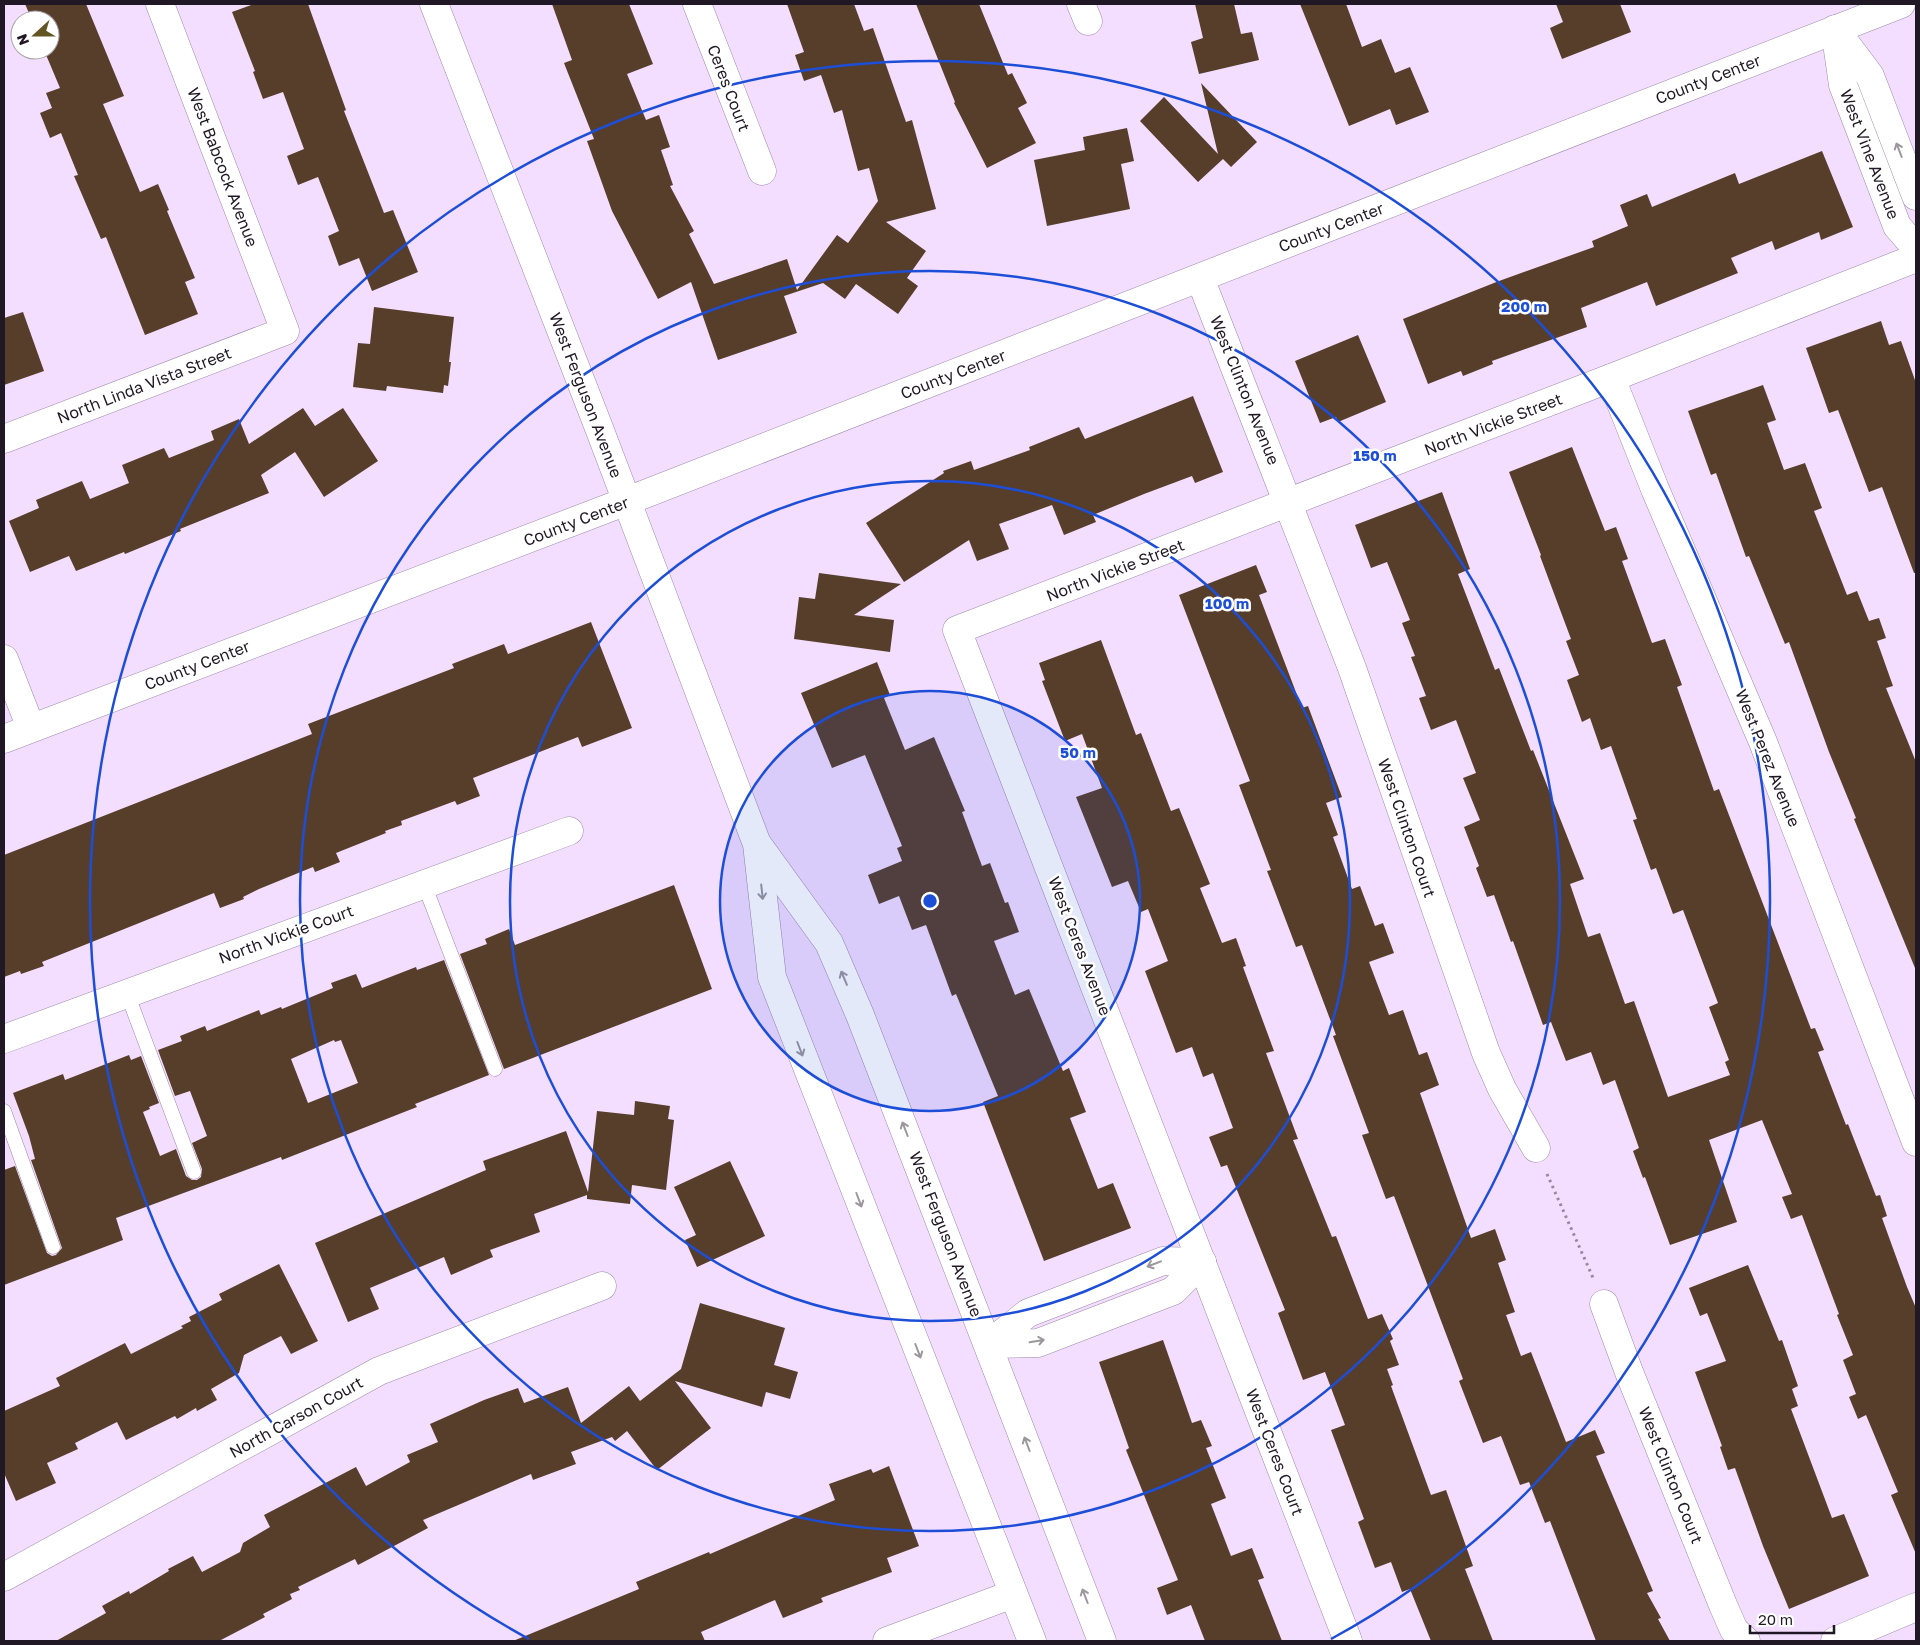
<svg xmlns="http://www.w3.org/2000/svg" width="1920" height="1645" font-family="'Golos Text',sans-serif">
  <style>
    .building { fill: #573e2a; fill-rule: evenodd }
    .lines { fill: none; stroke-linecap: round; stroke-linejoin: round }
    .lane-casing { stroke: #9d8aa8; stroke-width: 15 }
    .street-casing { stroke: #9d8aa8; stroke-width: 29 }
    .secondary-casing { stroke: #9d8aa8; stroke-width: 29 }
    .path { stroke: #9888a0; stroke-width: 3; stroke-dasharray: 2.5 4; stroke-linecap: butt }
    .lane { stroke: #fff; stroke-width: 14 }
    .street { stroke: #fff; stroke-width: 28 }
    .secondary { stroke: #fff; stroke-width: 28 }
    .oneway { stroke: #9b979c }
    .ring { fill: none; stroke: #1d4ed8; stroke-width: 2.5 }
    .labels { text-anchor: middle; stroke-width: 5; stroke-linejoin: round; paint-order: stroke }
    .street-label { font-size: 16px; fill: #201824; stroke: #fff }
    .centre { fill: #1d4ed8; stroke: #fff; stroke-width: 2.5 }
    .ring-label { font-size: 15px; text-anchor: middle; font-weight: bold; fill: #1d4ed8; stroke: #fff; stroke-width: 5; stroke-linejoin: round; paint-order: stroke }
  </style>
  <rect width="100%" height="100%" fill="#f3deff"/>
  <g class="building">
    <polygon points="25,4 86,4 124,96 103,104 140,192 158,184 169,210 167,211 195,278 185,282 198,314 145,335 106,237 101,239 74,176 78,175 61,133 50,138 40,113 52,108 46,93 60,88 44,50 50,50 50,20 32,20"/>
    <polygon points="254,4 308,4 346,110 344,111 384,213 393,210 418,272 372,291 359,258 339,266 328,236 339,231 318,177 298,185 287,156 304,149 283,92 263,99 253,72 255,71 232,12"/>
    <polygon points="552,4 629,4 653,64 627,74 646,120 659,115 670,147 661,150 673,185 670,186 694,231 689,234 714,284 787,259 797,290 837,235 848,243 878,201 869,168 858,171 842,110 834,113 821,75 804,81 795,55 804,52 787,4 854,4 864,31 873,28 906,122 912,120 936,209 886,222 926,251 907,278 918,286 898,314 856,284 845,299 823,283 784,296 797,333 718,360 691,282 658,299 612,211 587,141 594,139 564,63 572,60"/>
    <polygon points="916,4 979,4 1008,75 1012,73 1027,103 1018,108 1036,143 987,168 954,103 955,102"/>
    <polygon points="1195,4 1234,4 1241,34 1252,32 1259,60 1199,74 1191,42 1203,38"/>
    <polygon points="1300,4 1346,4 1362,47 1381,39 1395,73 1410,67 1429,112 1396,125 1390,109 1349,126"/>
    <polygon points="1556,4 1620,4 1631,32 1562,59 1550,28 1563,22"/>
    <polygon points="1201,83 1257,142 1231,167 1223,159 1198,182 1140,121 1164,97 1218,154"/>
    <polygon points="1127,128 1134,161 1121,164 1130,209 1047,226 1034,160 1085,150 1083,137"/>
    <polygon points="1822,151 1853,227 1821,240 1819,232 1775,250 1772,241 1731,258 1738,273 1656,306 1647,282 1581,308 1587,327 1492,361 1493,364 1463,376 1461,371 1428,384 1403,319 1499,281 1594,247 1592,241 1628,226 1620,205 1647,194 1652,207 1735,173 1739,184"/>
    <polygon points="374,307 454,317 449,362 451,362 448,386 444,385 443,393 387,386 386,391 353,387 358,343 370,344"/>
    <polygon points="23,312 44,371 4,385 4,318"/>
    <polygon points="1881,321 1889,345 1901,341 1916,383 1916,573 1914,573 1882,487 1869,492 1838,410 1829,413 1806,348"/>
    <polygon points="1358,335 1386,402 1338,422 1336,417 1320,423 1295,361"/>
    <polygon points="1763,385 1776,420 1767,423 1784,470 1805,463 1822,508 1814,511 1847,595 1857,591 1869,621 1879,618 1886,638 1877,641 1893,686 1886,688 1916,762 1916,968 1915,968 1854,819 1856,818 1829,752 1789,642 1785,644 1749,556 1746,557 1716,473 1711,475 1688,411"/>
    <polygon points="1193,396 1223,472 1195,483 1192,476 1144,494 1093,515 1096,522 1064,535 1052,505 999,524 1009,549 977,561 969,540 904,582 866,523 944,473 943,471 971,461 974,470 1030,450 1029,447 1079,427 1085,439"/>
    <polygon points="303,408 315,426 343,408 378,461 324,497 295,452 261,475 269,493 180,529 181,531 125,554 124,552 76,571 69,556 30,572 9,521 39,508 36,500 82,481 90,499 129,483 122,465 164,448 169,458 214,440 211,431 239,419 249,444"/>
    <polygon points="1572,447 1605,531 1616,527 1628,559 1622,561 1652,643 1665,639 1682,685 1677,687 1714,791 1719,789 1811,1029 1815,1028 1824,1050 1818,1052 1846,1125 1848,1124 1876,1196 1880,1195 1887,1216 1882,1218 1907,1287 1916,1308 1916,1554 1891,1495 1898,1492 1866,1415 1858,1419 1849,1397 1856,1394 1843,1360 1853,1355 1837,1315 1839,1314 1802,1215 1791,1219 1782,1197 1792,1194 1762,1120 1709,1140 1737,1222 1670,1245 1645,1177 1643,1178 1633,1151 1639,1148 1615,1080 1603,1085 1591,1052 1566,1061 1551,1022 1543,1025 1513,941 1511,942 1494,895 1487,897 1476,868 1479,866 1464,827 1480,820 1463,778 1476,773 1456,720 1431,730 1419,698 1426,696 1411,657 1415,656 1402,623 1410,620 1387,562 1371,568 1355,525 1442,492 1470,569 1458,574 1495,670 1499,668 1531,751 1533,750 1584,879 1570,884 1588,937 1600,933 1625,1004 1634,1001 1668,1097 1730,1075 1725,1062 1729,1060 1709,1007 1718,1003 1683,910 1673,914 1656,868 1651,870 1633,820 1637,819 1611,746 1601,750 1590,718 1582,722 1567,680 1579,675 1566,641 1571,639 1540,556 1541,555 1509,472"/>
    <polygon points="1256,565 1267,592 1259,595 1302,708 1308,706 1342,797 1326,803 1338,835 1333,837 1352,889 1360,886 1375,926 1383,923 1394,953 1369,962 1389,1015 1403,1010 1419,1055 1427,1052 1439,1085 1420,1093 1471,1238 1495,1229 1506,1260 1498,1263 1515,1312 1506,1315 1521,1356 1531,1352 1566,1442 1595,1430 1605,1453 1596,1456 1653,1591 1647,1593 1661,1618 1658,1619 1670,1641 1596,1641 1550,1521 1545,1523 1529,1482 1520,1485 1501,1436 1483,1443 1459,1381 1463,1379 1394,1196 1386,1199 1362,1135 1369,1133 1333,1036 1336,1035 1302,945 1296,947 1267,871 1271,870 1239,785 1250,781 1179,595"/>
    <polygon points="819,573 901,584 854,615 894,620 890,652 794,639 799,597 815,599"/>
    <polygon points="591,622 632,728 582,747 578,737 473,778 480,796 457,805 455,801 401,821 402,825 385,831 386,833 336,853 340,862 315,872 313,867 259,889 243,897 244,899 220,908 214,893 42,962 44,966 21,974 20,971 4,977 4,855 312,734 308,724 454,668 452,664 504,644 508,654"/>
    <polygon points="1101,640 1136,735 1141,733 1171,811 1179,808 1210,884 1200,888 1222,943 1236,938 1246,966 1243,967 1274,1051 1266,1053 1298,1139 1293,1140 1332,1237 1336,1236 1368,1319 1382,1314 1393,1339 1390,1341 1399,1365 1387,1369 1393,1385 1391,1386 1431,1495 1446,1490 1473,1566 1465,1569 1493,1641 1431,1641 1410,1589 1402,1592 1391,1562 1375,1568 1358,1522 1364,1519 1331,1430 1345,1425 1325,1372 1303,1380 1278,1313 1285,1310 1227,1165 1221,1167 1209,1137 1233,1128 1213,1073 1203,1077 1192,1047 1176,1053 1145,971 1168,961 1148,909 1141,912 1128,881 1112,887 1076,797 1102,788 1082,734 1065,741 1042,681 1045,680 1039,663"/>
    <polygon points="877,662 890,695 884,698 905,750 934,737 965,811 962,812 982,866 990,863 1005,903 1008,902 1019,932 994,941 1015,995 1029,989 1063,1071 1069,1068 1086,1112 1070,1118 1098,1189 1113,1183 1131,1228 1044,1261 983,1102 998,1096 956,994 952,996 926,925 912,930 899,896 879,904 868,875 902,861 897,848 902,846 865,755 832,768 801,693"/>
    <polygon points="674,885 712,989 504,1069 460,954 487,944 485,939 509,929 515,945"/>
    <path d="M444,960L489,1075L415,1104L417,1107L282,1160L281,1157L116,1218L123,1240L4,1285V1170L15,1166L47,1253L52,1256L56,1255L62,1248L31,1160L35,1159L29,1136L13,1093L63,1074L65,1080L129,1055L131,1060L141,1056L159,1103L149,1107L150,1109L143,1112L160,1156L176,1149L186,1176L192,1180H197L201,1177L202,1169L192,1143L207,1136L190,1091L175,1096L158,1050L182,1041L180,1036L205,1026L207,1031L259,1010L261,1015L281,1007L282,1009L333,988L331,983L356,974L362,988L416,967L417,970ZM334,1040L335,1042L341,1040L358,1083L308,1103L291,1059Z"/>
    <polygon points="635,1101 670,1106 668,1119 674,1120 666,1190 632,1185 630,1204 587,1199 587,1195 534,1214 540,1232 490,1250 493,1257 451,1275 444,1257 370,1288 379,1309 348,1322 315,1243 486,1170 483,1161 566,1131 588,1192 597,1111 634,1115"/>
    <polygon points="730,1161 765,1236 697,1267 685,1240 696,1235 674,1187"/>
    <polygon points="279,1264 318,1341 291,1354 281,1336 244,1355 239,1373 211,1389 217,1400 197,1411 196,1408 177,1419 175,1416 126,1440 117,1422 75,1443 78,1449 47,1463 56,1483 16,1501 4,1473 4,1411 60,1386 56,1378 125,1343 131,1354 183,1328 181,1326 191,1321 189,1317 222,1300 219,1294"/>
    <polygon points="1748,1265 1779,1341 1782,1340 1798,1386 1792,1389 1798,1406 1791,1409 1832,1518 1844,1514 1869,1576 1789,1609 1763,1546 1735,1468 1728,1470 1720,1447 1722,1446 1695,1372 1726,1361 1707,1313 1700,1316 1689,1288"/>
    <polygon points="700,1303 785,1328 774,1365 798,1372 790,1399 766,1392 762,1407 675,1381 711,1428 657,1470 627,1431 615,1441 612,1437 571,1452 576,1464 533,1480 531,1474 423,1520 428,1528 358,1565 355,1559 298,1587 300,1590 290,1594 292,1599 263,1614 265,1617 219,1641 56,1641 106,1613 102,1606 129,1591 130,1594 169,1571 168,1569 193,1556 202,1572 240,1552 243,1543 270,1527 264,1515 356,1467 366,1486 410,1462 407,1455 438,1442 430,1424 484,1400 518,1388 524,1403 568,1387 581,1423 629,1386 640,1401 681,1369"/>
    <polygon points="1163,1340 1192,1423 1201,1420 1212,1446 1206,1448 1226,1498 1211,1504 1231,1556 1252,1548 1264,1578 1258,1580 1282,1641 1205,1641 1191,1605 1167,1615 1157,1588 1178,1580 1126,1450 1129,1448 1099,1362"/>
    <polygon points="889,1466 919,1546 887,1558 892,1572 821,1598 823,1602 783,1618 775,1600 701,1632 705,1641 513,1641 639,1589 636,1582 709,1552 710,1554 835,1500 829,1484 871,1469 873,1473"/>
  </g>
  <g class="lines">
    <defs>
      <g id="lane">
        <polyline points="424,884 495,1069"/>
        <polyline points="127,993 194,1172"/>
        <polyline points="4,1111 53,1247"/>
      </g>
      <g id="street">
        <polyline points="697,4 762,171"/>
        <polyline points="1081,4 1088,21"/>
        <polyline points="1835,29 1843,85 1897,226 1916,248"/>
        <polyline points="1837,32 1870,76 1916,196"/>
        <polyline points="1200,278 1352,668 1486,1053 1502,1089 1536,1148"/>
        <polyline points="1611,378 1655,489 1763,742 1916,1142"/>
        <polyline points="4,439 285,331 160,4"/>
        <polyline points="4,659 31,728"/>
        <polyline points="4,1039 569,831"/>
        <polyline points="1604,1304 1629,1372 1723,1605 1734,1630 1746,1641"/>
        <polyline points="989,1344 1038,1343 1173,1291 1202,1262"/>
        <polyline points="989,1344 1028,1313 1163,1261 1202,1262"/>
        <polyline points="4,1577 379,1371 602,1286"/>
        <polyline points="887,1641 1013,1594"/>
        <polyline points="1348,1641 957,630 1611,378 1916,258"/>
        <polyline points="1835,1641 1916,1607"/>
      </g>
      <g id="secondary">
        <polyline points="434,4 599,428 757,844 772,977 1032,1641"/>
        <polyline points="4,739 627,501 1901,4"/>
        <polyline points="758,845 829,943 860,1015 1102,1641"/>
      </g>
    </defs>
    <use href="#lane" class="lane-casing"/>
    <use href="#street" class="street-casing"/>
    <use href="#secondary" class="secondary-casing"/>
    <polyline class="path" points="1547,1174 1594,1280"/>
    <use href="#lane" class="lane"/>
    <use href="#street" class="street"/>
    <use href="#secondary" class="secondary"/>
  </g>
  <defs><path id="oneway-shaft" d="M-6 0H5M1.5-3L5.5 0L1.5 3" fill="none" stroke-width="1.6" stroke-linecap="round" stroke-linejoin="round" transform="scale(1.25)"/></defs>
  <g class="oneway">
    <use href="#oneway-shaft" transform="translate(1899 150) rotate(-111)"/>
    <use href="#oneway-shaft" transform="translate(762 892) rotate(84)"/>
    <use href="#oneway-shaft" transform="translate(844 978) rotate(-113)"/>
    <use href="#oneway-shaft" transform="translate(800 1049) rotate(69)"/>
    <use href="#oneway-shaft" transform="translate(905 1129) rotate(-111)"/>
    <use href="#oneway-shaft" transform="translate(859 1200) rotate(69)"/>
    <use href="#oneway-shaft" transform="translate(1154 1264) rotate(159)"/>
    <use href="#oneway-shaft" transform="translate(1037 1341) rotate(-10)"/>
    <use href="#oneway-shaft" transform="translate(918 1351) rotate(69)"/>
    <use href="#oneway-shaft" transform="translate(1027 1444) rotate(-111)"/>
    <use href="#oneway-shaft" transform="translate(1085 1596) rotate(-111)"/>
  </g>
  <circle cx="930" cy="901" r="210" fill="#1d4ed8" fill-opacity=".12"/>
  <g class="ring">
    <circle cx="930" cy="901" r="210"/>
    <circle cx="930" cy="901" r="420"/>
    <circle cx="930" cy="901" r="630"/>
    <path d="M529 1639A840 840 0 1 1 1331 1639"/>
  </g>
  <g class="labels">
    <g class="street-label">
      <text transform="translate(1708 79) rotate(-21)" y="6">County Center</text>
      <text transform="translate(729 88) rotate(69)" y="6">Ceres Court</text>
      <text transform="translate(1870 154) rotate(69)" y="6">West Vine Avenue</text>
      <text transform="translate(223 167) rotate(69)" y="6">West Babcock Avenue</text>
      <text transform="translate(1331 227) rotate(-21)" y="6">County Center</text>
      <text transform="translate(953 374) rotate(-21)" y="6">County Center</text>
      <text transform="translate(144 385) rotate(-21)" y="6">North Linda Vista Street</text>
      <text transform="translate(1245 390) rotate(68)" y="6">West Clinton Avenue</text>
      <text transform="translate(586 395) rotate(69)" y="6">West Ferguson Avenue</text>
      <text transform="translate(1493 424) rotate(-21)" y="6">North Vickie Street</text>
      <text transform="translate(576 521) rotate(-21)" y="6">County Center</text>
      <text transform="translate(1115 570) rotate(-21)" y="6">North Vickie Street</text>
      <text transform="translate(197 665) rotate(-21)" y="6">County Center</text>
      <text transform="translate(1768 758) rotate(68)" y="6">West Perez Avenue</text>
      <text transform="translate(1407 828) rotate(71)" y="6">West Clinton Court</text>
      <text transform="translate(286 934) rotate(-20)" y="6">North Vickie Court</text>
      <text transform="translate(1080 946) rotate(69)" y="6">West Ceres Avenue</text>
      <text transform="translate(946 1234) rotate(69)" y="6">West Ferguson Avenue</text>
      <text transform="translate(296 1417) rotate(-29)" y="6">North Carson Court</text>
      <text transform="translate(1275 1452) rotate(69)" y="6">West Ceres Court</text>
      <text transform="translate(1671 1475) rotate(68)" y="6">West Clinton Court</text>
    </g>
  </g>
  <circle cx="930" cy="901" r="8" class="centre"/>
  <g class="ring-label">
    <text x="1524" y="312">200 m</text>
    <text x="1375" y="461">150 m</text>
    <text x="1227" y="609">100 m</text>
    <text x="1078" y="758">50 m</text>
  </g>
  <rect width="1920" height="1645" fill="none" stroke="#201824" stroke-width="10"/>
  <g transform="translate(35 35) rotate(249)"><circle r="24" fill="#ffffff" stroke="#a6a3a7"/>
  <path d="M0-4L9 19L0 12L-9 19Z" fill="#615623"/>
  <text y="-8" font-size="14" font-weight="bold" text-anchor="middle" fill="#201824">N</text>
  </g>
  <path d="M1750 1625v8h84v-8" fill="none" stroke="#201824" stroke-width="2.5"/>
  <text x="1758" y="1625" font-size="15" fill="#201824" stroke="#ffffff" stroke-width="4" paint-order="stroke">20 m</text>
</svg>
